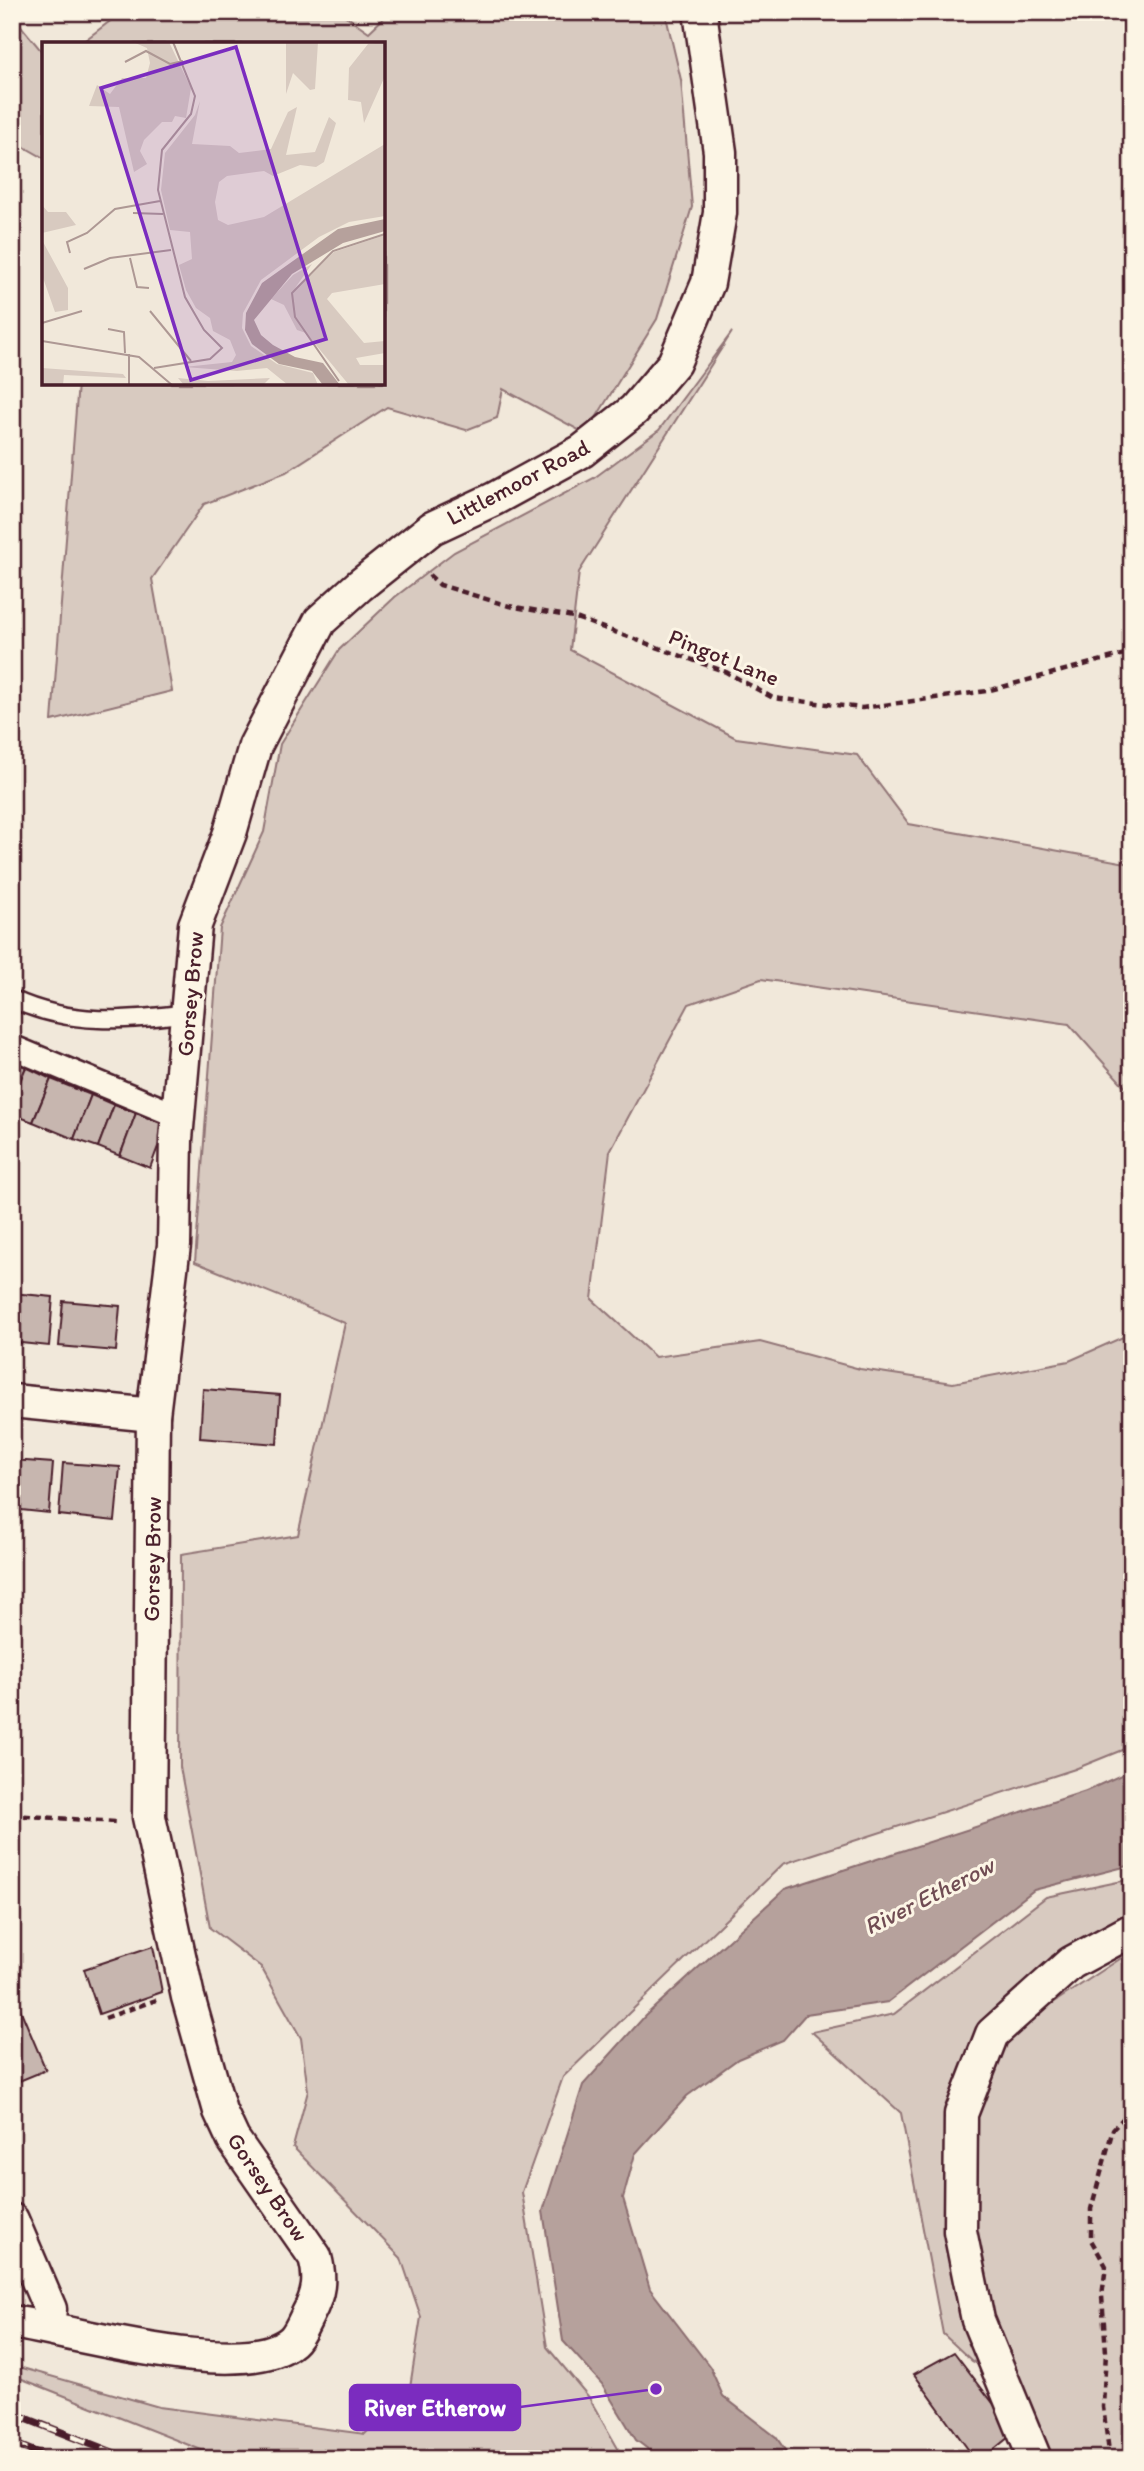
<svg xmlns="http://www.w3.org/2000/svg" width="1144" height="2471" font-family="Itim,sans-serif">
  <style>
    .green { fill: #d8cac0; stroke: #917476; stroke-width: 2 }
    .water { fill: #b6a19c; stroke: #8b6d6f; stroke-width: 2 }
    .building { fill: #c7b6af; stroke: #4a1f2b; stroke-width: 2 }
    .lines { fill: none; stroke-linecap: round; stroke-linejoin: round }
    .service-casing { stroke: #4a1f2b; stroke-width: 21 }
    .pedestrian-casing { stroke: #4a1f2b; stroke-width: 28 }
    .minor-casing { stroke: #4a1f2b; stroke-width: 37 }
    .path { stroke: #4a1f2b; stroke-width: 4.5; stroke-dasharray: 7 5; stroke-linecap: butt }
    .service { stroke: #fcf5e5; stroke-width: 16 }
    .pedestrian { stroke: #fcf5e5; stroke-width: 23 }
    .minor { stroke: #fcf5e5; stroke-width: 32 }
    .rail-casing { stroke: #4a1f2b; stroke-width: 8 }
    .rail { stroke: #fcf5e5; stroke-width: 5; stroke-dasharray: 16; stroke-linecap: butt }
    .labels { text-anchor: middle; stroke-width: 6; stroke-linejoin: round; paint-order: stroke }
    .street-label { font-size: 23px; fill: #4a1f2b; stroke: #fcf5e5 }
    .water-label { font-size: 24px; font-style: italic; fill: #704c53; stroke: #fcf5e5 }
    .inset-road { fill: none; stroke: #ae9894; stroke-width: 2 }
    .view { fill: #7b2cbf; fill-opacity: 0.15; stroke: #7b2cbf; stroke-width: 3.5 }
    .inset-edge { fill: none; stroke: #4a1f2b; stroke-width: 3.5 }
    .leader { fill: none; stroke: #7b2cbf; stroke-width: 2.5 }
    .callout-dot { fill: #7b2cbf; stroke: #fcf5e5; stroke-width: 2.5 }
    .callout { fill: #7b2cbf; stroke: #7b2cbf; stroke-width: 2.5 }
    .callout-label { font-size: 24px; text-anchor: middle; font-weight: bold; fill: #fff }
  </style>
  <rect width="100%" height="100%" fill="#f1e8da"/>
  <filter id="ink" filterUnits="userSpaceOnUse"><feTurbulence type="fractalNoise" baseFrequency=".0143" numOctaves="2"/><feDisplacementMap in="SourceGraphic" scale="14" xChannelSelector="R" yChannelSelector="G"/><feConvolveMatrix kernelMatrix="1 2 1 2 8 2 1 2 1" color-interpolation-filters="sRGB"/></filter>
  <g filter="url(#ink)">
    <g class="green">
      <polygon points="122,12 279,12 286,15 289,12 340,12 369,32 390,12 665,12 681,80 692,207 657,319 586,434 503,389 497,418 466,430 387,407 286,472 204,504 152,579 172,691 52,721 78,383 383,383 383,44 80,44"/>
      <polygon points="12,15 44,54 44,158 12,140"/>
      <polygon points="732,332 579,572 570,650 736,738 857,755 909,824 1132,864 1132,1086 1125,1087 1069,1024 761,979 689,1004 610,1151 592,1299 655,1357 760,1342 860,1369 953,1383 1069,1361 1132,1333 1132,1746 1075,1769 783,1864 563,2077 522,2192 547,2347 588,2396 624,2459 224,2459 12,2375 12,2365 159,2407 365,2434 410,2387 421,2317 401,2258 293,2147 308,2091 301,2038 261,1967 210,1928 180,1767 181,1554 298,1535 345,1323 195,1262 220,928 264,832 280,744 339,650 395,597 454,552 594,478 659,430"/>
      <polygon points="1132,1879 1132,1911 1052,1956 1024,2022 1132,1951 1132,2459 1039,2459 1006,2379 972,2361 943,2334 901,2113 812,2032 894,2014 1046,1897"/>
    </g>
    <polygon class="water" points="1132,1770 1132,1865 1034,1890 888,2002 806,2014 783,2040 738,2059 687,2096 635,2154 623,2198 650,2289 710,2367 723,2396 776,2437 791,2459 661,2459 636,2440 602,2384 563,2341 543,2211 583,2085 645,2016 785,1889 1086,1791"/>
    <g class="building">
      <polygon points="12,1061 26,1067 12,1100"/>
      <polygon points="26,1067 51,1079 33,1122 12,1114 12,1100"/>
      <polygon points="51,1079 91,1095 74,1139 33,1122"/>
      <polygon points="91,1095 114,1105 98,1147 74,1139"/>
      <polygon points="114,1105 136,1113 120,1156 98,1147"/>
      <polygon points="136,1113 166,1125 150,1168 120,1156"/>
      <polygon points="12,1293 53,1297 49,1346 12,1342"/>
      <polygon points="63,1301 120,1306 116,1351 59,1346"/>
      <polygon points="203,1389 280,1395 277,1444 200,1438"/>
      <polygon points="12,1460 53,1463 49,1513 12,1509"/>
      <polygon points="63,1463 120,1467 115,1521 59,1515"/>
      <polygon points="153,1946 162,1992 99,2014 84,1969"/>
      <polygon points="12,1990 46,2070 12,2084"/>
      <polygon points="954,2352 1015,2432 982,2459 975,2459 914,2374"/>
    </g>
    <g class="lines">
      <defs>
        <path id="service" d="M12,999C70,1026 127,1021 188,1013"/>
        <polyline id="pedestrian" points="12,1047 178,1116"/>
        <g id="minor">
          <polyline points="12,1401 153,1415"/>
          <polyline points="12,2220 50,2309 48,2328"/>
          <path d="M12,2322C71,2331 245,2382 292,2341C299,2335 304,2322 308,2314C319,2294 321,2279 315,2257L233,2139L220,2111L188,1997L149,1817L153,1415L174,1245L176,1139L195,925L230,833L255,746L320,621L359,586L432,528L494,499L582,451L634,410L674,363L708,283L720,213V152L700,12"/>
          <polyline points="1035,2459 978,2320 960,2231 961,2114 992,2034 1071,1963 1132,1930"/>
        </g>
      </defs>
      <use href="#service" class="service-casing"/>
      <use href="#pedestrian" class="pedestrian-casing"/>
      <use href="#minor" class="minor-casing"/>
      <g class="path">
        <polyline points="429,575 440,585 509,606 573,617 726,672 773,698 862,708 987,691 1132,652"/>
        <polyline points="12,1815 116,1822"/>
        <polyline points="105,2018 156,2000"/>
        <polyline points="1110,2459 1103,2407 1106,2352 1102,2296 1106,2266 1091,2240 1091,2209 1113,2129 1132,2109"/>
      </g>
      <use href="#service" class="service"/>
      <use href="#pedestrian" class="pedestrian"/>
      <use href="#minor" class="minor"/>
      <defs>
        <g id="rail">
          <polyline points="12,2413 129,2459"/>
          <polyline points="12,2443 52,2459"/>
        </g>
      </defs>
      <use href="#rail" class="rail-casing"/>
      <use href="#rail" class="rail"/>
    </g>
  </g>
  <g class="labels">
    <g class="street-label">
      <text transform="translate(518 482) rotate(-28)" y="8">Littlemoor Road</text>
      <text transform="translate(724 657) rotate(22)" y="8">Pingot Lane</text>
      <text transform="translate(190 994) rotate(-85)" y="8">Gorsey Brow</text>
      <text transform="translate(152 1559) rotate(-89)" y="8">Gorsey Brow</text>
      <text transform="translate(268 2187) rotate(56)" y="8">Gorsey Brow</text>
    </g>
    <g class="water-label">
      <text transform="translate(929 1896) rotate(-27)" y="8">River Etherow</text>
    </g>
  </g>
  <g transform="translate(42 42)">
    <rect width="343" height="343" fill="#f1e8da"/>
    <path d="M91,0H127L149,46L144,76L133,74L130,80H120L102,98L98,109L105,122L92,130L77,65L47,64L55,43L68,52L80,36H104L108,21L105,6ZM244,0H276L273,47L268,48L251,31L244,52ZM343,0V34L322,81L319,60L306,58L307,26L326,2ZM158,59L150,102L188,104L197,111L229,107L246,70L255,65L244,113L273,110L287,75L294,81L282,120L274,125L258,123L231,134L222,129L185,134L177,140L173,160L176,178L186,183L222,175L343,102V174L307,180L277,195L219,238L201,271L200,286L209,304L235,322L271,331L276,343H246L225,326L195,329L142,325L190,320L194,313L188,298L171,289L168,276L154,266L144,248L137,223L150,217L148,190L128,188L119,148L123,111L153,73ZM0,163L6,170H24L34,183L0,191ZM343,193V242L290,251L285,257L322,301L343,299V311L314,316L318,323H343V343H307L264,291L255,288L242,263L229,257L251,233L270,222L253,246L292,210ZM0,198L26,246V268L13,270L0,233ZM0,326L81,332L84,336L22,333L21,343H0ZM136,336L166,339L228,336L221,343H142Z" fill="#d8cac0"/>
    <path d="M343,177V189L301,201L250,232L212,278L219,293L231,303L253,315L281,321L298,343H281L270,329L237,322L210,302L203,288L204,271L220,241L296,187Z" fill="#b6a19c"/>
    <path class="inset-road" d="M83,20L104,9L128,22L141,19M91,171L121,172M28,211L25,200L45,191L73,167L118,159M88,216L95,245L107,246M42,227L68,216L129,208M108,269L149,319M0,281L40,269M66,287L82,290L83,311M0,299L97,315L130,343M112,326L168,317L180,306L162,288L143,255L116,148L120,108L149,72L153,54L131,0M297,339L253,275L250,251L291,209L343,192M87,343V312"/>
    <path class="view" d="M194,5L284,297L149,338L59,46Z"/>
    <rect width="343" height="343" class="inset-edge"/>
  </g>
  <path class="leader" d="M656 2389L520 2407"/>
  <circle class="callout-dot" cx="656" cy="2389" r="7"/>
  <rect class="callout" x="350" y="2385" width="170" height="45" rx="7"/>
  <g class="callout-label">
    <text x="435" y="2416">River Etherow</text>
  </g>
  <rect width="1144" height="2471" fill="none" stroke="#fcf5e5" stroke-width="42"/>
  <rect x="21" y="21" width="1102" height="2429" fill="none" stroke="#4a1f2b" stroke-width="2.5" filter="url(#ink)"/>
</svg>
